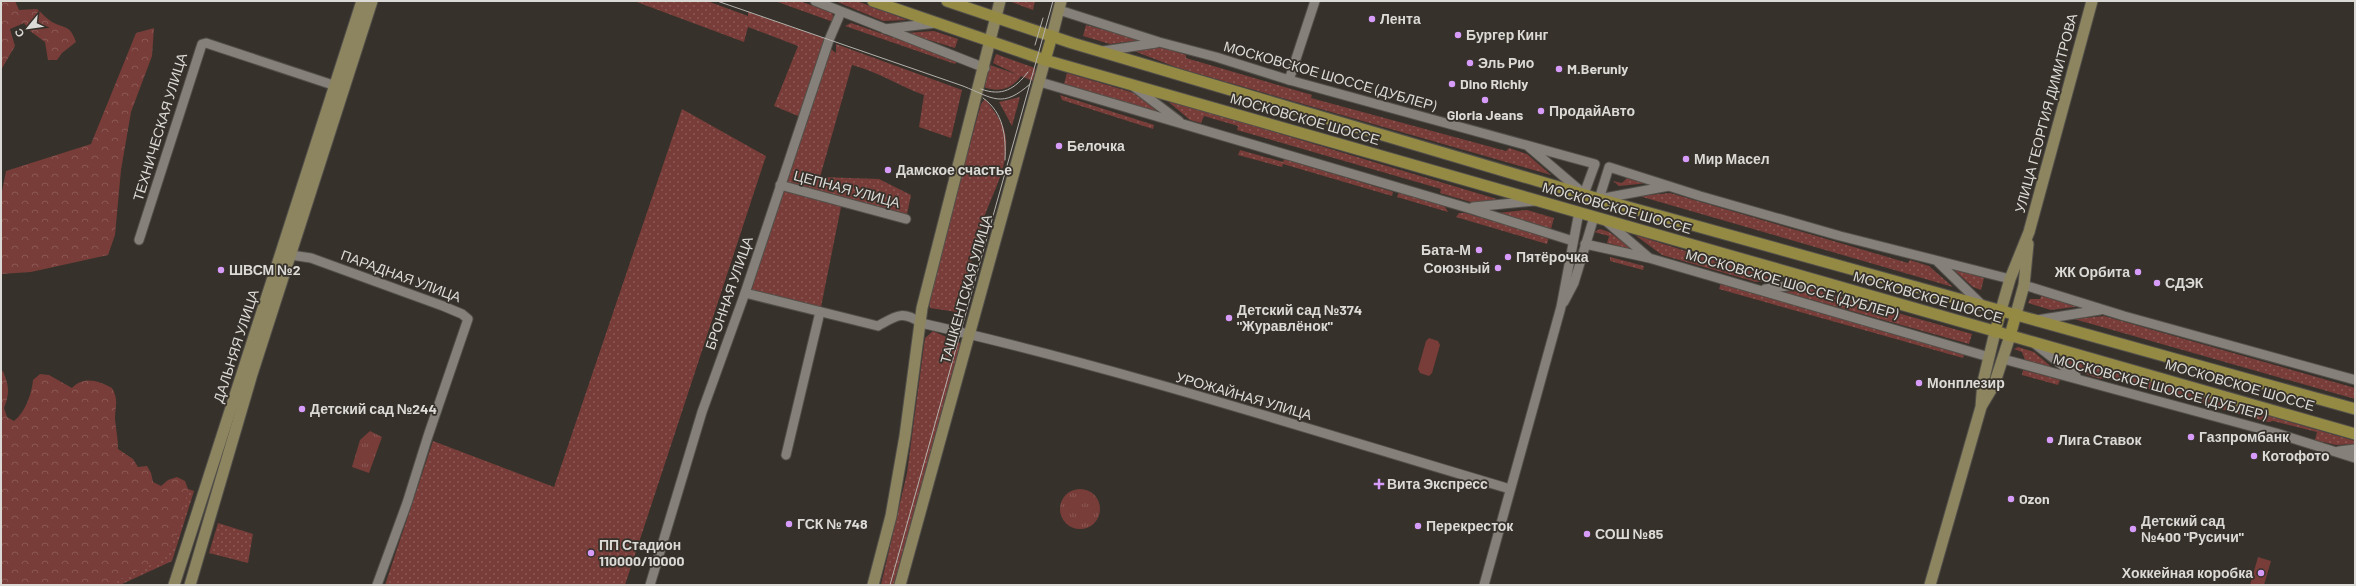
<svg xmlns="http://www.w3.org/2000/svg" width="2356" height="586" font-family="Barlow,sans-serif">
  <style>
    .grass { fill: url(#grass-dots) }
    .forest { fill: url(#forest-crowns) }
    .park { fill: url(#park-tufts) }
    .pitch { fill: #783d38 }
    .lines { fill: none; stroke-linecap: round; stroke-linejoin: round }
    .minor-casing { stroke: #524f4a; stroke-width: 11 }
    .secondary-casing { stroke: #524f4a; stroke-width: 13 }
    .primary-casing { stroke: #524f4a; stroke-width: 13 }
    .minor { stroke: #858079; stroke-width: 9 }
    .secondary { stroke: #8d855f; stroke-width: 11 }
    .primary { stroke: #958a44; stroke-width: 11 }
    .tram { stroke: #b4b2ad; stroke-width: 1 }
    .poi-dot { fill: #d79bf9; stroke: #36312b; stroke-width: 1.5 }
    .labels { text-anchor: middle; stroke-width: 3.5; stroke-linejoin: round; paint-order: stroke }
    .poi-label { font-size: 14px; font-weight: bold; fill: #dcdad6; stroke: #36312b; text-anchor: start }
    .street-label { font-size: 14px; fill: #dcdad6; stroke: #36312b }
  </style>
  <defs>
    <pattern id="grass-dots" width="8" height="8" patternUnits="userSpaceOnUse"><rect width="8" height="8" fill="#783d38"/><path d="M2 2h.1M6 6h.1" fill="none" stroke="#8b5854" stroke-width="1.8" stroke-linecap="round"/></pattern>
    <pattern id="forest-crowns" width="20" height="18" patternUnits="userSpaceOnUse"><rect width="20" height="18" fill="#783d38"/><path d="M2 6a3 3 0 1 1 6 0M12 15a3 3 0 1 1 6 0" fill="none" stroke="#8b5854"/></pattern>
    <pattern id="park-tufts" width="24" height="20" patternUnits="userSpaceOnUse"><rect width="24" height="20" fill="#783d38"/><path d="M3 7l-1-3M5 7V3M7 7l1-3M15 17l-1-3M17 17v-4M19 17l1-3" fill="none" stroke="#8b5854"/></pattern>
  </defs>
  <rect width="100%" height="100%" fill="#36312b"/>
  <g class="grass">
    <path d="M634,1H707L748,16V12L829,40L827,46L836,53V44L962,90L951,138L919,127L924,95C899,86 879,72 852,65L820,177L879,179L911,195L906,219L842,202L820,312L745,293L803,118L774,106L798,46L748,27L744,42Z"/>
    <polygon points="775,1 800,1 832,13 836,23"/>
    <polygon points="835,1 857,1 907,20 883,21"/>
    <polygon points="1009,1 1035,1 1033,10"/>
    <polygon points="851,23 958,60 955,64 845,26"/>
    <polygon points="1086,25 1141,40 1110,44 1083,36"/>
    <polygon points="934,31 958,39 955,48 906,33"/>
    <polygon points="1161,47 1186,55 1186,58 1312,95 1311,98 1506,151 1509,148 1527,154 1551,175 1178,68 1134,51"/>
    <path d="M996,54L1035,68V82L1021,76C1012,89 999,93 984,87L990,65L1016,74L993,63Z"/>
    <polygon points="1067,73 1134,93 1162,114 1064,84"/>
    <polygon points="1060,95 1154,125 1153,129 1062,100"/>
    <polygon points="1020,97 1012,126 999,102"/>
    <path d="M985,99C994,111 1005,124 1006,139C1008,170 992,193 983,221C974,251 966,281 957,312L930,308L929,302L941,249L981,104Z"/>
    <polygon points="1165,99 1500,200 1474,203 1440,193 1441,189 1237,130 1238,126 1204,116 1201,123 1190,120"/>
    <polygon points="682,109 766,156 625,585 385,585 433,441 554,487"/>
    <polygon points="1240,150 1283,162 1284,159 1393,192 1392,196 1283,164 1282,167 1238,155"/>
    <polygon points="1628,177 1649,183 1619,186 1613,181 1622,183"/>
    <polygon points="1399,192 1444,205 1448,212 1397,197"/>
    <polygon points="1670,193 1908,263 1910,260 1929,266 1953,287 1639,196"/>
    <polygon points="1527,210 1554,218 1551,229 1497,213"/>
    <polygon points="1459,213 1465,213 1549,237 1547,244 1456,217"/>
    <polygon points="1600,229 1609,232 1634,250 1607,243 1609,236 1594,232"/>
    <polygon points="1635,235 1781,281 1756,282 1662,255"/>
    <polygon points="1610,257 1644,266 1643,270 1610,261"/>
    <polygon points="1953,269 1984,278 1981,290 1973,287"/>
    <polygon points="1721,283 1965,352 1963,358 1719,289"/>
    <polygon points="1813,289 1972,334 1969,344 1784,292"/>
    <polygon points="2042,294 2082,306 2051,310 2028,303 2030,299 2040,299"/>
    <polygon points="2104,316 2355,388 2355,399 2074,319"/>
    <polygon points="933,331 962,344 897,585 881,585 907,473 925,338"/>
    <polygon points="2018,347 2034,352 2054,369 2025,360 2022,352 2014,349"/>
    <path d="M2058,355L2355,441V444L2336,445L2315,440L2317,432L2273,421L2268,422L2113,379C2090,381 2075,368 2058,355Z"/>
    <polygon points="2023,370 2060,380 2058,385 2022,375"/>
    <polygon points="173,484 194,491 172,561 120,585 65,585"/>
    <polygon points="218,523 253,534 248,563 209,553"/>
  </g>
  <g class="forest">
    <path d="M1,1H15L19,10L37,9C42,13 47,19 52,22C66,29 70,25 76,42L62,53L57,60H48L45,42L30,31L24,23L10,29L15,46L1,70Z"/>
    <polygon points="154,28 152,56 131,112 121,170 115,235 108,255 31,272 1,274 1,197 6,171 91,144 136,33"/>
    <path d="M3,371C9,386 10,393 4,408L7,417L14,421C25,413 32,393 33,380L40,374L49,375L72,388C83,376 98,380 112,388C119,400 115,407 115,419C116,429 118,439 118,449L133,459L138,467L147,466L151,473L153,482L161,486L168,480L177,477L185,481L188,489L178,533L163,559L108,585H1V372Z"/>
  </g>
  <g class="park">
    <polygon points="370,431 382,437 369,473 352,467 360,440"/>
    <circle cx="1080" cy="509" r="20"/>
  </g>
  <g class="pitch">
    <polygon points="1429,338 1438,341 1440,345 1432,373 1429,376 1420,373 1418,369 1426,341"/>
    <polygon points="2258,557 2271,561 2264,585 2250,585"/>
  </g>
  <g class="lines">
    <defs>
      <g id="minor">
        <polyline points="815,1 985,68"/>
        <polyline points="1059,10 1159,42 1216,57 1289,80 1595,164 1584,194 1529,147"/>
        <polyline points="885,29 936,23"/>
        <polyline points="1103,51 1156,43"/>
        <polyline points="1289,80 1315,1"/>
        <polyline points="1040,82 1468,208 1573,241"/>
        <polyline points="1133,86 1179,121"/>
        <polyline points="780,185 906,219"/>
        <polyline points="1669,186 1599,199 1609,167 1700,196 1840,236 2010,279"/>
        <polyline points="1473,207 1534,201"/>
        <polyline points="1606,221 1648,257"/>
        <polyline points="139,240 202,44 206,43 336,86"/>
        <polyline points="1585,244 1649,258 1989,357"/>
        <polyline points="284,254 311,258 443,306 462,314 468,319 428,436 407,503 377,585"/>
        <polyline points="1938,262 1981,304"/>
        <polyline points="2024,285 2124,316 2355,380"/>
        <polyline points="1765,289 1819,282"/>
        <path d="M745,293L878,326C896,316 902,310 921,323C1120,368 1314,431 1510,489"/>
        <polyline points="1564,302 1574,283 1594,217"/>
        <polyline points="2037,320 2100,310"/>
        <polyline points="2035,344 2076,376"/>
        <polyline points="2003,359 2276,433 2355,458"/>
        <polyline points="2339,451 2355,449"/>
        <polyline points="786,455 820,312"/>
        <polyline points="650,585 702,412 745,293 829,40 841,12"/>
        <polyline points="1484,585 1561,307 1579,212"/>
      </g>
      <g id="secondary">
        <polyline points="1052,36 1061,1"/>
        <polyline points="2001,310 2010,279 2029,232 2092,1"/>
        <polyline points="2016,314 2024,285 2028,244"/>
        <polyline points="1982,405 1994,385 2010,336"/>
        <polyline points="174,585 362,1"/>
        <polyline points="190,585 252,374 372,1"/>
        <polyline points="873,585 891,516 905,436 922,308 1000,1"/>
        <polyline points="900,585 1045,60"/>
        <polyline points="1930,585 1981,407 1983,382 1995,332"/>
      </g>
      <g id="primary">
        <polyline points="873,1 1045,60 2355,434"/>
        <polyline points="947,1 1072,43 1599,199 2355,409"/>
        <polyline points="1045,60 1052,36"/>
        <polyline points="1995,332 2001,310"/>
        <polyline points="2010,336 2016,314"/>
      </g>
    </defs>
    <use href="#minor" class="minor-casing"/>
    <use href="#secondary" class="secondary-casing"/>
    <use href="#primary" class="primary-casing"/>
    <use href="#minor" class="minor"/>
    <use href="#secondary" class="secondary"/>
    <use href="#primary" class="primary"/>
    <g class="tram">
      <path d="M717,1L963,86C993,98 1002,109 1030,84"/>
      <polyline points="1035,45 1043,18"/>
      <path d="M981,89C1002,97 1015,89 1028,72"/>
      <path d="M983,98C1004,113 1006,136 1005,160"/>
      <polyline points="890,585 1053,1"/>
    </g>
  </g>
  <g class="poi-dot">
    <circle cx="1372" cy="19" r="4"/>
    <circle cx="1458" cy="35" r="4"/>
    <circle cx="1470" cy="63" r="4"/>
    <circle cx="1559" cy="69" r="4"/>
    <circle cx="1452" cy="84" r="4"/>
    <circle cx="1485" cy="100" r="4"/>
    <circle cx="1541" cy="111" r="4"/>
    <circle cx="1059" cy="146" r="4"/>
    <circle cx="1686" cy="159" r="4"/>
    <circle cx="888" cy="170" r="4"/>
    <circle cx="1479" cy="250" r="4"/>
    <circle cx="1508" cy="257" r="4"/>
    <circle cx="1498" cy="268" r="4"/>
    <circle cx="221" cy="270" r="4"/>
    <circle cx="2138" cy="272" r="4"/>
    <circle cx="2157" cy="283" r="4"/>
    <circle cx="1229" cy="318" r="4"/>
    <circle cx="1919" cy="383" r="4"/>
    <circle cx="302" cy="409" r="4"/>
    <circle cx="2191" cy="437" r="4"/>
    <circle cx="2050" cy="440" r="4"/>
    <circle cx="2254" cy="456" r="4"/>
    <path d="M1377 478h4v4h4v4h-4v4h-4v-4h-4v-4h4z"/>
    <circle cx="2011" cy="499" r="4"/>
    <circle cx="789" cy="524" r="4"/>
    <circle cx="1418" cy="526" r="4"/>
    <circle cx="2133" cy="529" r="4"/>
    <circle cx="1587" cy="534" r="4"/>
    <circle cx="591" cy="553" r="4"/>
    <circle cx="2261" cy="573" r="4"/>
  </g>
  <g class="labels">
    <g class="poi-label">
      <text x="1380" y="24">Лента</text>
      <text x="1466" y="40">Бургер Кинг</text>
      <text x="1478" y="68">Эль Рио</text>
      <text x="1567" y="74">M.Beruniy</text>
      <text x="1460" y="89">Dino Richly</text>
      <text x="1549" y="116">ПродайАвто</text>
      <text x="1485" y="120" text-anchor="middle">Gloria Jeans</text>
      <text x="1067" y="151">Белочка</text>
      <text x="1694" y="164">Мир Масел</text>
      <text x="896" y="175">Дамское счастье</text>
      <text x="1471" y="255" text-anchor="end">Бата-М</text>
      <text x="1516" y="262">Пятёрочка</text>
      <text x="1490" y="273" text-anchor="end">Союзный</text>
      <text x="229" y="275">ШВСМ №2</text>
      <text x="2130" y="277" text-anchor="end">ЖК Орбита</text>
      <text x="2165" y="288">СДЭК</text>
      <text x="1237" y="315">Детский сад №374<tspan x="1237" dy="16">"Журавлёнок"</tspan></text>
      <text x="1927" y="388">Монплезир</text>
      <text x="310" y="414">Детский сад №244</text>
      <text x="2199" y="442">Газпромбанк</text>
      <text x="2058" y="445">Лига Ставок</text>
      <text x="2262" y="461">Котофото</text>
      <text x="1387" y="489">Вита Экспресс</text>
      <text x="2019" y="504">Ozon</text>
      <text x="2141" y="526">Детский сад<tspan x="2141" dy="16">№400 "Русичи"</tspan></text>
      <text x="797" y="529">ГСК № 748</text>
      <text x="1426" y="531">Перекресток</text>
      <text x="1595" y="539">СОШ №85</text>
      <text x="599" y="550">ПП Стадион<tspan x="599" dy="16">110000/10000</tspan></text>
      <text x="2253" y="578" text-anchor="end">Хоккейная коробка</text>
    </g>
    <g class="street-label">
      <text transform="translate(1330 76) rotate(16)" y="5">МОСКОВСКОЕ ШОССЕ (ДУБЛЕР)</text>
      <text transform="translate(2046 113) rotate(-75)" y="5">УЛИЦА ГЕОРГИЯ ДИМИТРОВА</text>
      <text transform="translate(1305 119) rotate(16)" y="5">МОСКОВСКОЕ ШОССЕ</text>
      <text transform="translate(160 127) rotate(-73)" y="5">ТЕХНИЧЕСКАЯ УЛИЦА</text>
      <text transform="translate(847 189) rotate(15)" y="5">ЦЕПНАЯ УЛИЦА</text>
      <text transform="translate(1617 208) rotate(16)" y="5">МОСКОВСКОЕ ШОССЕ</text>
      <text transform="translate(401 276) rotate(20)" y="5">ПАРАДНАЯ УЛИЦА</text>
      <text transform="translate(1792 284) rotate(16)" y="5">МОСКОВСКОЕ ШОССЕ (ДУБЛЕР)</text>
      <text transform="translate(966 289) rotate(-74)" y="5">ТАШКЕНТСКАЯ УЛИЦА</text>
      <text transform="translate(729 293) rotate(-71)" y="5">БРОННАЯ УЛИЦА</text>
      <text transform="translate(1928 297) rotate(16)" y="5">МОСКОВСКОЕ ШОССЕ</text>
      <text transform="translate(236 346) rotate(-72)" y="5">ДАЛЬНЯЯ УЛИЦА</text>
      <text transform="translate(2240 385) rotate(16)" y="5">МОСКОВСКОЕ ШОССЕ</text>
      <text transform="translate(2160 387) rotate(15)" y="5">МОСКОВСКОЕ ШОССЕ (ДУБЛЕР)</text>
      <text transform="translate(1244 396) rotate(16)" y="5">УРОЖАЙНАЯ УЛИЦА</text>
    </g>
  </g>
  <rect width="2356" height="586" fill="none" stroke="#dcdad6" stroke-width="4"/>
  <g transform="translate(28 28) rotate(241)" stroke="#36312b" stroke-width="3" paint-order="stroke">
  <path d="M0-3L7 15L0 10L-7 15Z" fill="#dcdad6"/>
  <text y="-6" font-size="11" font-weight="bold" text-anchor="middle" fill="#dcdad6">С</text>
  </g>
</svg>
